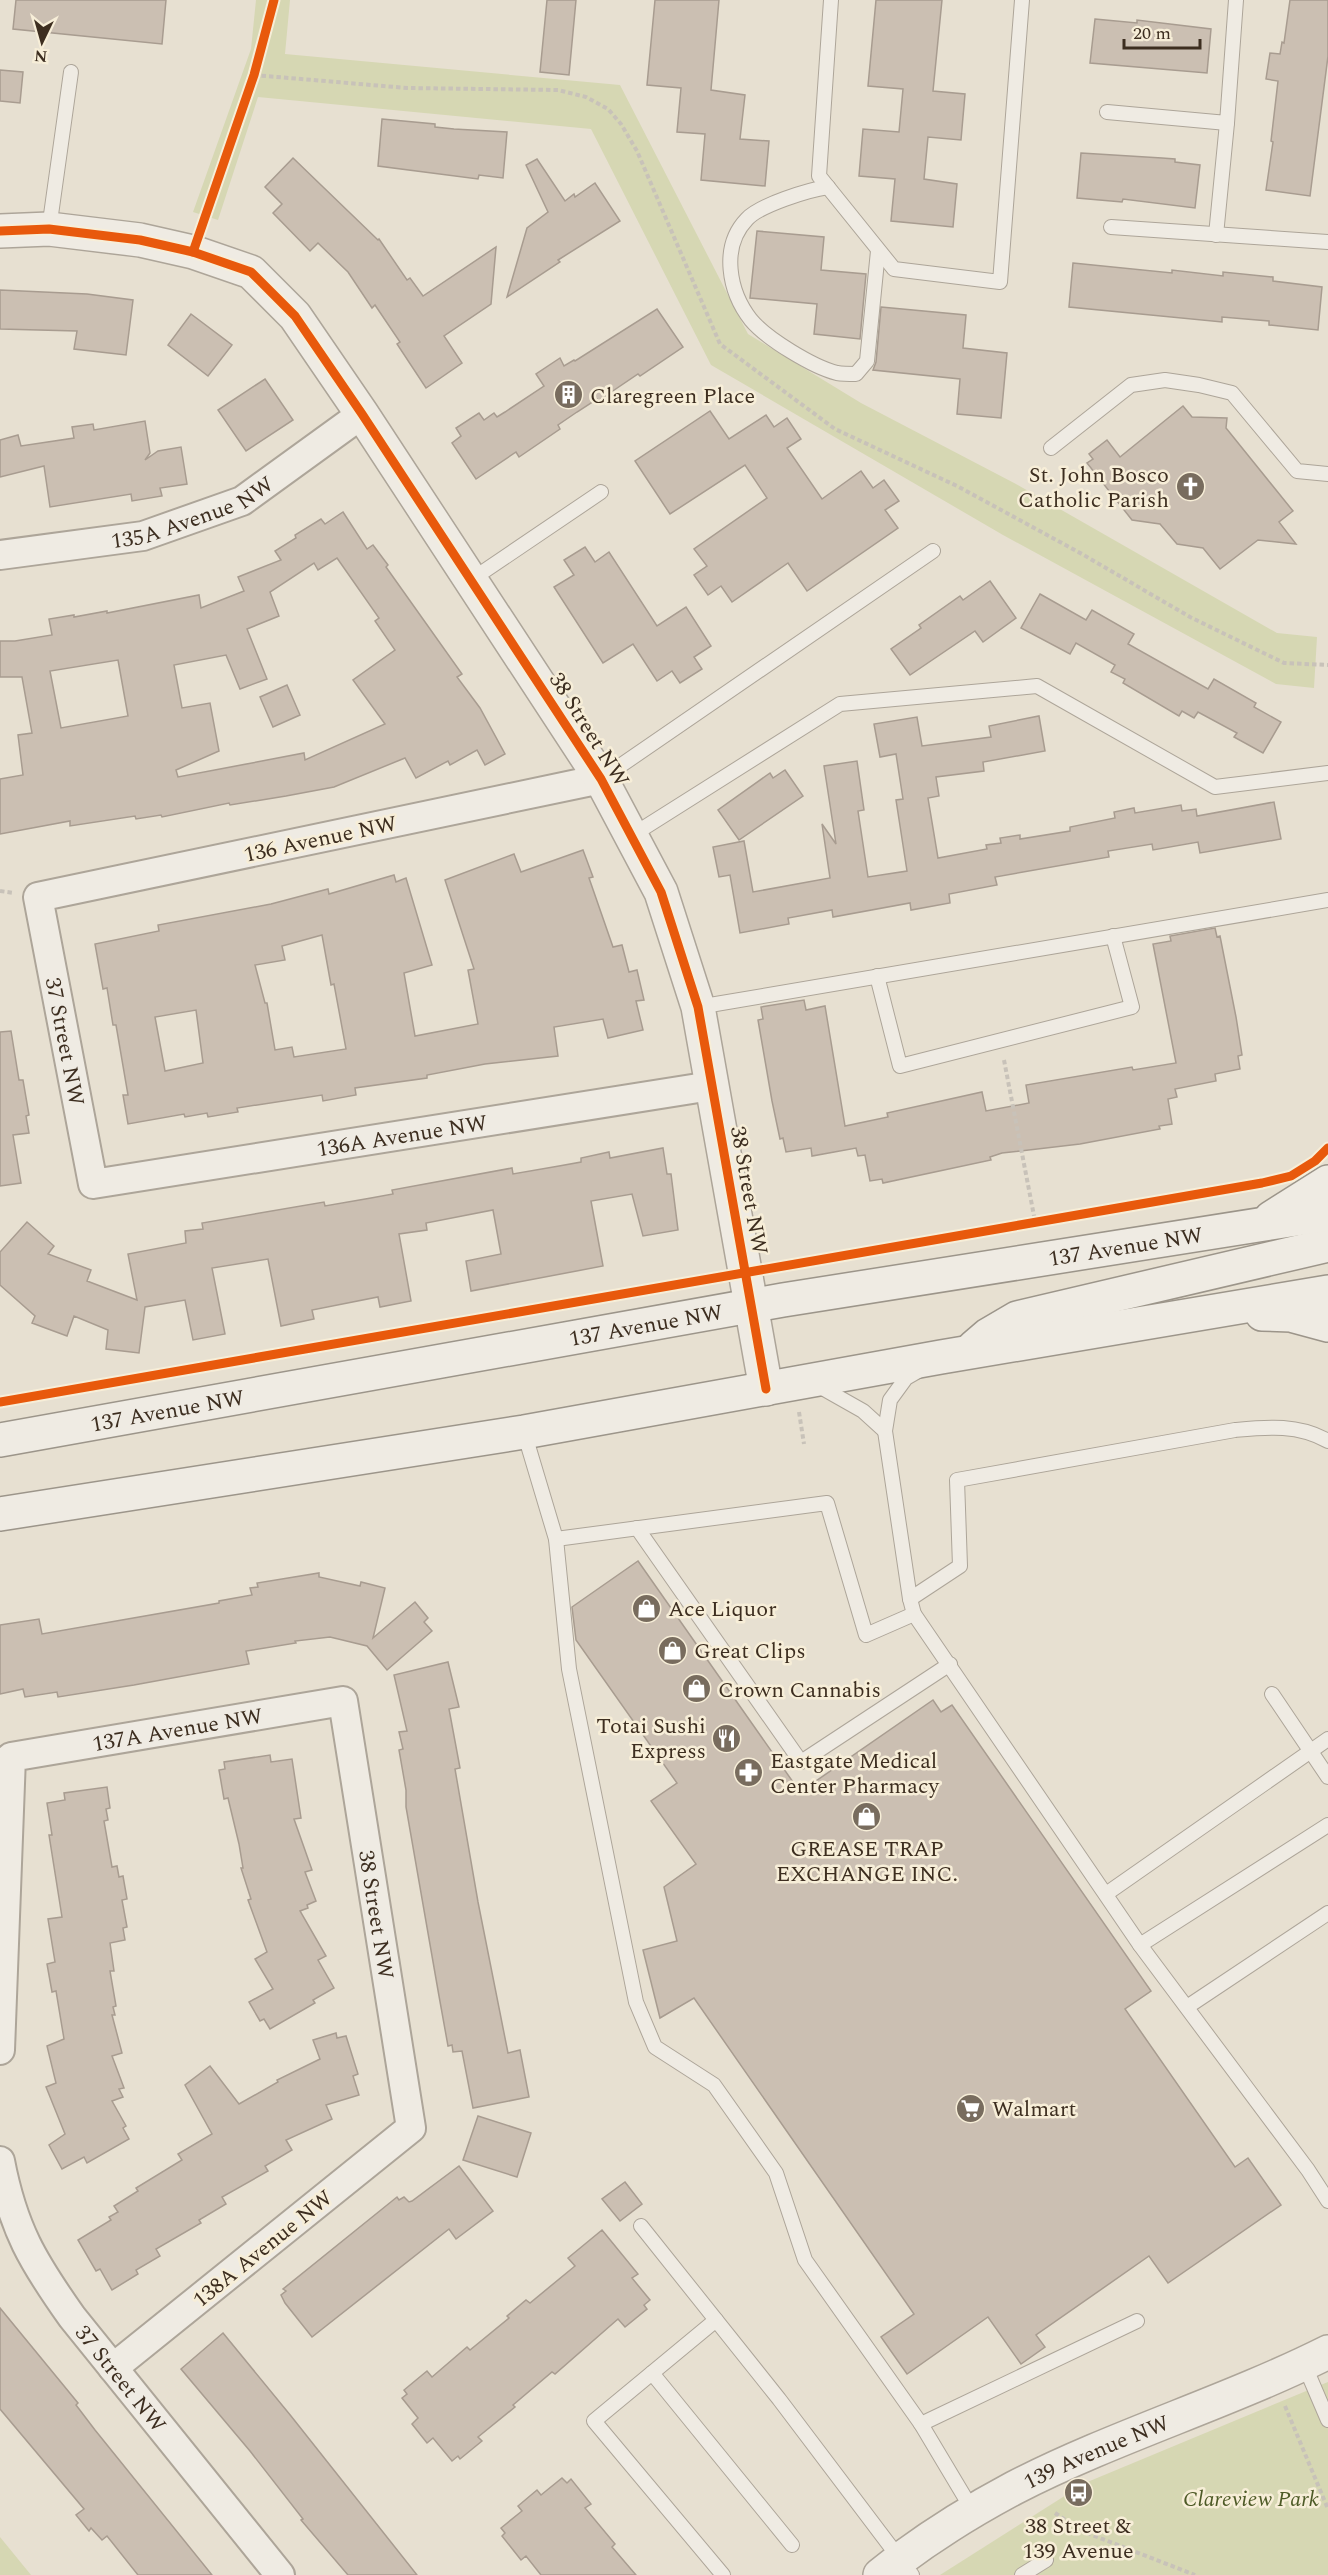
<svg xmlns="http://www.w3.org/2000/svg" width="1328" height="2575" font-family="Spectral,serif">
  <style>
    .green { fill: #d6d7b3 }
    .building { fill: #cbbfb2; stroke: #a89c90; stroke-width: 1.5; fill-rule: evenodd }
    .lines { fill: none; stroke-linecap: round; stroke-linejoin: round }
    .service-casing { stroke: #ada599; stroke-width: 16 }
    .minor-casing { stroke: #ada599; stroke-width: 32 }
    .tertiary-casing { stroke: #ada599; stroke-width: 36 }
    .secondary-casing { stroke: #9c958a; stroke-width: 36 }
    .path { stroke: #c8c2b9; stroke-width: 4; stroke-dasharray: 4.5 3; stroke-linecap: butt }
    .service { stroke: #efebe3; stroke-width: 14 }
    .minor { stroke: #efebe3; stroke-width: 28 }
    .tertiary { stroke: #efebe3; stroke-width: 33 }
    .secondary { stroke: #efebe3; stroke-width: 33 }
    .cycleway-casing { stroke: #f7eed8; stroke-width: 13 }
    .cycleway { stroke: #e8590c; stroke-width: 9 }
    .labels { text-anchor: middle; stroke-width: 5; stroke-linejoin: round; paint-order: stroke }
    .poi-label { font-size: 22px; fill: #3d2e20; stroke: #f7eed8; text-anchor: start }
    .street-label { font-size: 22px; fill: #3d2e20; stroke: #f7eed8 }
    .park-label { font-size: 22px; font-style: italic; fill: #4d5a26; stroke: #f7eed8 }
  </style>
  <rect width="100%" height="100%" fill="#e7e0d1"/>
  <g class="green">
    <polygon points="256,0 290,0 285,54 620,85 748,334 861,403 1016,484 1277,633 1317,637 1314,688 1276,684 1003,535 711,365 591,129 258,97 218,220 193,212 251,49"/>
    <polygon points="1328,2382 1328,2575 940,2575 1085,2483"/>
    <polygon points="0,2537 31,2575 0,2575"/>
  </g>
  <g class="building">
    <polygon points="16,0 166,0 162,44 13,29"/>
    <polygon points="547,0 576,0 569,75 540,72"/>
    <polygon points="655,0 719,0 711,90 745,95 740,139 769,141 765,186 701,180 705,134 677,132 681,88 647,85"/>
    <polygon points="876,0 942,0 933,91 965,94 961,140 928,137 924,179 957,184 953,227 891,221 895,179 859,176 863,129 899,132 903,89 868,86"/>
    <polygon points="1290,0 1328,0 1328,56 1310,196 1266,190 1273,142 1271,141 1278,81 1266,79 1270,53 1280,54 1282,42 1284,43"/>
    <polygon points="1095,19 1137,23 1137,20 1211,29 1207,73 1090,63"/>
    <polygon points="0,70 23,72 20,103 0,101"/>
    <polygon points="382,119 435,124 435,127 454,129 507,132 503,178 479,175 478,179 378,166"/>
    <polygon points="1081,153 1162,158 1175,159 1175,162 1200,165 1195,208 1123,199 1122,202 1077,198"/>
    <polygon points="293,158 378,240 379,239 407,280 410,278 423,296 496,247 491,304 444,336 462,363 426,388 397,344 400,342 375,305 372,308 348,272 318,243 310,251 273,213 282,204 265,187"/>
    <polygon points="537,159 565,201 574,194 575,197 595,183 620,221 558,260 560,262 507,297 527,228 548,212 526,165"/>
    <polygon points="757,231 824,237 821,270 866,274 860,339 814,334 817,304 750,298"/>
    <polygon points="1073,263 1172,273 1172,270 1223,276 1223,272 1273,277 1273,281 1322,287 1318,330 1269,325 1269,321 1222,317 1222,322 1069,307"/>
    <polygon points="0,290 87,294 133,300 126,355 74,349 77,331 0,329"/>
    <polygon points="881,307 966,315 963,348 1007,353 1001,418 957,414 960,379 873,370 876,362"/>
    <polygon points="657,309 683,347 640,376 638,374 598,401 597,399 577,412 558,425 560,429 519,457 516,452 476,479 452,443 461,436 456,428 479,413 484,420 494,413 497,417 505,412 544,386 536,374 560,358 564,366 574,360 575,361"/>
    <polygon points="191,314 232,345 208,376 168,345"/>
    <polygon points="265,379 293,420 246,451 218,410"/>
    <polygon points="1183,406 1192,417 1227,418 1226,428 1293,511 1279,522 1296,544 1258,540 1220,569 1203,548 1177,544 1160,524 1132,520 1087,463 1093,459 1089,454 1107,440 1120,457"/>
    <polygon points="710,411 729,439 766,415 774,427 787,418 801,439 787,448 822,499 861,471 873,488 884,480 899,501 885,510 898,528 807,591 788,563 732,602 721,586 708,595 694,575 707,566 694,549 767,498 745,465 670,514 635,461"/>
    <polygon points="145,421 150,453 145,460 158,451 181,447 187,484 160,488 162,496 132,501 131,494 50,507 44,466 0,477 0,440 18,435 21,446 74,438 72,427 93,424 94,430"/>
    <path d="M343,512L367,549L373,545L388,565L386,567L462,674L457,677L480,708L505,754L485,765L477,750L450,765L448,761L416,778L405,758L334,787L286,796L230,805L229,803L162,817L161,815L136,819L135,816L70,826V821L0,834V779L23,775L18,735L32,733L22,677H0V641H15L52,635L49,619L74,615V617L107,611V613L199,595L201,608L244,591L238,577L281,560L275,551L296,538L295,535L321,519L325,524ZM337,558L379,618L375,621L395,650L353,680L385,724L305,760L304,753L178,777L176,770L219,751L210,703L182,708L174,665L226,655L240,689L267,679L247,629L279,616L270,592L314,563L318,570ZM118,660L128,716L61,728L50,671Z"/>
    <polygon points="585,547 595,562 609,552 657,626 686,607 711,646 694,657 702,669 680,683 672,671 657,681 633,644 603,663 554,587 574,575 564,560"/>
    <polygon points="990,581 1016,618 983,642 975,631 910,675 891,649 921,628 919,625 960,596 963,600"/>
    <polygon points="1040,594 1086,620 1092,610 1134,634 1128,644 1208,689 1214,679 1256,703 1254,707 1281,722 1263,753 1234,737 1237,733 1198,712 1194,718 1182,711 1179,716 1123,683 1125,679 1111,672 1115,665 1076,643 1070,654 1021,628"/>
    <polygon points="287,685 300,715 273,727 260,697"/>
    <polygon points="1039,716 1045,751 983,762 984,771 936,777 939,796 928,798 938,858 987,849 986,845 1001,843 1000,838 1020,835 1020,839 1070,831 1070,827 1115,818 1114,812 1134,808 1135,813 1181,805 1182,811 1196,809 1197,816 1274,802 1281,839 1200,853 1198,842 1153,850 1152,844 1108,851 1109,857 995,877 997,885 949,894 950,903 911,910 910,903 833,917 832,910 788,918 789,924 740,933 730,875 719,877 713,847 744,841 753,892 830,878 822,824 836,844 824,766 857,761 864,810 858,811 868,877 907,871 896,800 903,799 896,754 880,757 874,724 917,717 922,746 991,737 989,726"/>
    <polygon points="785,770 803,796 739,840 718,810 770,773 773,778"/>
    <path d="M583,850L593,877L589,878L613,947L622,945L629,972L637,970L644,1000L636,1001L643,1030L608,1038L603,1019L554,1027L558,1056L485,1064L427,1075V1078L355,1088L356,1095L323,1101L322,1095L237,1108L238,1112L208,1117L207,1113L185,1117L184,1114L128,1124L123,1095H128L116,1025H113L107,988L103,989L95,944L159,931L158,925L271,904L328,889L329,894L394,875L396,882L406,878L432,965L404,973L415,1036L478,1024L468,970L474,969L445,880L514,854L521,872ZM322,935L331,985L334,984L346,1049L294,1057L292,1047L275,1050L267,1003H265L255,965L285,960L282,946ZM196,1010L203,1063L165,1071L155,1017Z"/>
    <polygon points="1215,928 1217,937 1220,936 1236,1017 1242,1055 1238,1056 1240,1069 1215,1074 1216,1081 1175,1089 1177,1097 1168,1099 1172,1124 1159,1126 1160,1129 1080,1144 1002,1153 990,1157 991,1160 883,1183 882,1179 870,1181 865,1155 858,1156 856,1148 812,1156 811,1148 786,1152 783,1138 780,1139 772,1101 758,1020 763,1019 761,1007 804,1000 806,1010 825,1006 845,1126 888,1117 887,1113 982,1092 986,1111 1029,1103 1026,1085 1132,1067 1133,1070 1176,1063 1153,944 1171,941 1170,936"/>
    <polygon points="11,1031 19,1080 23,1080 29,1115 26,1116 29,1133 13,1135 21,1183 0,1186 0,1032"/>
    <polygon points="663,1148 667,1174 671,1174 678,1230 643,1236 632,1194 591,1201 603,1266 471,1291 466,1261 501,1254 493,1210 426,1223 427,1230 399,1234 411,1301 380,1307 378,1297 312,1310 314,1319 281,1326 268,1259 212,1268 225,1334 193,1340 185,1300 145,1307 139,1353 106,1349 108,1330 74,1316 67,1336 32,1323 35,1316 0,1285 0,1252 27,1222 54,1246 48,1254 91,1270 87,1281 137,1300 128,1254 186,1243 185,1231 203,1229 202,1223 324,1202 325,1206 371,1198 393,1194 392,1190 512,1168 513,1174 559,1166 581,1162 581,1158 609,1152 610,1158"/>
    <polygon points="638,1561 800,1792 933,1700 941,1712 952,1705 1151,1991 1125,2009 1235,2167 1248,2158 1281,2205 1168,2283 1149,2256 1036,2335 1045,2347 1021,2364 988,2317 907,2374 881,2337 914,2314 694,1998 660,2018 643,1950 677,1941 664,1887 696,1864 651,1801 677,1783 576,1640 572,1607"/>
    <polygon points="319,1573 319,1577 360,1586 361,1582 385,1588 373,1638 415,1602 428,1618 424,1622 432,1631 387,1670 367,1646 330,1637 295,1641 296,1643 246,1651 249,1664 134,1685 58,1697 57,1692 25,1697 23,1689 0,1694 0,1625 39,1619 42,1634 219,1603 219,1601 252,1595 250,1588 258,1587 257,1583"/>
    <polygon points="448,1662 459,1707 449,1709 460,1768 455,1769 478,1902 508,2053 520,2050 529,2097 473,2108 462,2051 453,2052 452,2045 448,2046 439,1996 406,1807 406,1790 399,1750 403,1749 399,1732 407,1731 394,1675"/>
    <polygon points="270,1755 271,1762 292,1759 301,1818 294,1819 312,1870 305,1872 316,1901 307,1905 308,1908 300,1911 326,1956 318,1960 334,1988 313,2000 315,2003 270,2029 264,2019 260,2021 249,2002 273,1989 255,1959 267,1952 248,1900 251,1899 241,1868 243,1868 239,1844 228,1798 224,1799 219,1770 225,1769 224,1762"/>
    <polygon points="107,1787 110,1808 106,1809 108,1820 104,1821 112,1867 117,1866 119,1877 123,1876 127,1899 122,1900 127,1927 123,1928 125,1940 110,1943 114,1971 110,1971 116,2006 113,2007 115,2015 112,2015 122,2053 112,2056 124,2088 119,2089 123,2097 112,2101 126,2126 123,2128 129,2139 87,2163 84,2157 62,2169 49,2145 65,2134 46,2087 56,2083 47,2046 64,2039 56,1991 52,1992 47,1964 55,1962 48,1919 62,1917 49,1835 52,1835 47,1803 65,1800 64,1793"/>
    <polygon points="336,2033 337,2038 346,2036 358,2074 353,2076 359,2095 326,2105 332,2119 286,2140 292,2150 265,2166 268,2171 222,2197 226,2204 199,2220 201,2223 156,2249 160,2256 136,2270 138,2274 112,2290 100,2269 96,2271 78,2240 111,2220 109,2217 118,2212 114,2206 138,2191 136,2188 182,2160 178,2154 212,2134 185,2085 210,2066 239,2104 278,2082 277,2080 320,2059 313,2040"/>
    <polygon points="478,2116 531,2133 517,2177 463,2160"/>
    <polygon points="459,2166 493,2211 456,2239 449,2229 312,2337 285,2303 281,2295 286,2291 283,2289 397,2197 399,2200 404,2197 409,2202 412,2201"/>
    <polygon points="625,2182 642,2204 620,2221 602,2199"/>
    <polygon points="602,2230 638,2274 632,2278 650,2300 644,2305 647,2309 625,2327 618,2319 555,2374 552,2372 513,2405 515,2407 478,2437 482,2441 460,2459 458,2456 452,2461 433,2438 427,2443 412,2424 418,2418 402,2398 407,2394 404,2390 427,2371 432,2377 467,2347 470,2350 509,2318 507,2316 526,2300 530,2303 575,2266 568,2258"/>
    <polygon points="0,2308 78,2403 76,2405 95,2430 212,2575 138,2575 107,2536 102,2540 91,2528 89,2531 76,2515 84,2509 0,2409"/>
    <polygon points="223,2333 291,2416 417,2575 348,2575 301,2520 303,2519 250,2451 181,2369"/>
    <polygon points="562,2478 567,2483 571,2479 591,2504 585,2508 615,2544 612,2547 636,2575 541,2575 526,2556 521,2560 502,2536 505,2533 501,2528 522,2511 518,2506 537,2490 541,2495"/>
  </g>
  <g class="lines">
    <defs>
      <g id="service">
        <polyline points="831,0 819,176 894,269 1000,282 1022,0"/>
        <polyline points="1107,112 1227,123 1236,0"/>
        <path d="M828,187C808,190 760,205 747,219C720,247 729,292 751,320C767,339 813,367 837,373C843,374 850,374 856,374L867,361L878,251"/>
        <polyline points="1111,227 1328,242"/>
        <polyline points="49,229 71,72"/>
        <polyline points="1216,235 1227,123"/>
        <polyline points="1051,448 1131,385 1165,380 1199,385 1232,393 1297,471 1328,474"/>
        <polyline points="471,580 601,492"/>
        <polyline points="601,779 933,551"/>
        <polyline points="631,836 840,704 1037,686 1215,787 1328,773"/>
        <polyline points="877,976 900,1066 1132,1007 1113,936"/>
        <polyline points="698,1007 1328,900"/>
        <polyline points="920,1370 906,1378 890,1400 885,1431 910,1599 914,1614 1140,1945 1308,2170 1328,2201"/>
        <polyline points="817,1385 863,1411 885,1431"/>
        <polyline points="524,1432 556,1539 569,1669 636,2002 655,2047 714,2085 776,2173 805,2260 921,2424 973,2511"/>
        <polyline points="637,1528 801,1762 950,1664"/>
        <polyline points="556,1539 827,1503 866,1635 914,1614"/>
        <path d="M910,1599L960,1566L957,1480L1235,1430C1268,1427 1298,1424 1328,1441"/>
        <polyline points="1272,1694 1328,1777"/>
        <polyline points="1106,1894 1328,1739"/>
        <polyline points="1140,1945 1328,1825"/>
        <polyline points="1187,2007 1328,1913"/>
        <polyline points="641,2226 779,2399 912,2575"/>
        <polyline points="716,2320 594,2421 723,2575"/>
        <polyline points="1304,2364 1328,2420"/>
        <polyline points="652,2373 792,2545"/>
        <polyline points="921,2424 1137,2321"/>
        <polyline points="1022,2575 1046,2560"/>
      </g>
      <g id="minor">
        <path id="s1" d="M0,555L143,536L242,501L362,414"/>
        <path id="s2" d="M601,779L38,897L93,1184L711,1086"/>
        <path id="s3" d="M0,2050L11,1757L343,1701L411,2128L113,2368"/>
        <path id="s4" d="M0,2161C13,2229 33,2262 72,2317L280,2575"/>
      </g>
      <g id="tertiary">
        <polyline points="0,231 49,229 140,240 193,252 251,272 295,316 362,414 601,779 661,892 698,1007 766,1389"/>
        <path id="s5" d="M880,2575C921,2542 967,2513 1014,2488C1115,2436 1226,2403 1328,2352"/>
      </g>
      <g id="secondary">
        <polyline points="1271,1218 1328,1182"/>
        <polyline points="1262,1314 1291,1315 1328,1325"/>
        <polyline points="974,1347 988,1335 1017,1318 1328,1245"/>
        <path id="s6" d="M0,1440L783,1300L1328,1214"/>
        <polyline points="0,1514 524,1432 941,1357 1328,1292"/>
      </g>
    </defs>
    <use href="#service" class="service-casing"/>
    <use href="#minor" class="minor-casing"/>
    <use href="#tertiary" class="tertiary-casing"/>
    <use href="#secondary" class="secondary-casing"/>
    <g class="path">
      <polyline points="254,75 407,88 558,90 586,97 608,109 621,124 637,151 720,344 835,429 957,486 1082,554 1190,617 1284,663 1328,665"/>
      <polyline points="0,891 14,893"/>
      <polyline points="1004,1060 1035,1221"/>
      <polyline points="799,1412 804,1444"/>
      <polyline points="1285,2406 1328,2509"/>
      <polyline points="1055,2513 1082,2531 1195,2575"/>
    </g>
    <use href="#service" class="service"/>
    <use href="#minor" class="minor"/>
    <use href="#tertiary" class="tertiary"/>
    <use href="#secondary" class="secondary"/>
    <defs>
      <g id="cycleway">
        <polyline points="0,231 49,229 140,240 193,252 251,272 295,316 362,414 601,779 661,892 698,1007 766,1389"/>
        <polyline points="193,252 254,75 274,0"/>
        <polyline points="0,1402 1262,1183 1291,1176 1315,1161 1328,1148"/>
      </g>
    </defs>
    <use href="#cycleway" class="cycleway-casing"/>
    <use href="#cycleway" class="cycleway"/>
  </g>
  <defs>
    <symbol id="building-disc" viewBox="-11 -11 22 22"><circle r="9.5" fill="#786c5e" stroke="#f7eed8"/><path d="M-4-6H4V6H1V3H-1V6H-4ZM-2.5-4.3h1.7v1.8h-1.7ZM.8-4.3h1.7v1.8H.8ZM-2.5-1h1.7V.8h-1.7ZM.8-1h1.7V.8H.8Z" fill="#fff"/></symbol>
    <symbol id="church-disc" viewBox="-11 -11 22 22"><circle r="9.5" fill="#786c5e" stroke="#f7eed8"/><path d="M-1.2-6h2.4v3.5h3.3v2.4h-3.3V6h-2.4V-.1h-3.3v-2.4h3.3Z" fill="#fff"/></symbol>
    <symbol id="shop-disc" viewBox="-11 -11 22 22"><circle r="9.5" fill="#786c5e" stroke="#f7eed8"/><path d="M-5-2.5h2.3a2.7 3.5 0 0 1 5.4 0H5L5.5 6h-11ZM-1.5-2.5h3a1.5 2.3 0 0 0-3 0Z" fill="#fff"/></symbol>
    <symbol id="restaurant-disc" viewBox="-11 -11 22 22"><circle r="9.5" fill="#786c5e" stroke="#f7eed8"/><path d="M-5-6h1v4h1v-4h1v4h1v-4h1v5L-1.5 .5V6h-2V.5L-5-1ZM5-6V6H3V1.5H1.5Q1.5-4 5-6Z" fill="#fff"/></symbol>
    <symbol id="pharmacy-disc" viewBox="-11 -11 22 22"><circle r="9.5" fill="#786c5e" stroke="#f7eed8"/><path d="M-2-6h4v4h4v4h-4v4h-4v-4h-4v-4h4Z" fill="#fff"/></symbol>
    <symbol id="supermarket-disc" viewBox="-11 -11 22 22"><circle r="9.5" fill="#786c5e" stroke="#f7eed8"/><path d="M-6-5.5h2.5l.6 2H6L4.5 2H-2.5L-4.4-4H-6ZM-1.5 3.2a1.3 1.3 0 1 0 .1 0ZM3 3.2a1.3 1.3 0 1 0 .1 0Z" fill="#fff"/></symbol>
    <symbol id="bus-disc" viewBox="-11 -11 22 22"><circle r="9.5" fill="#786c5e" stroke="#f7eed8"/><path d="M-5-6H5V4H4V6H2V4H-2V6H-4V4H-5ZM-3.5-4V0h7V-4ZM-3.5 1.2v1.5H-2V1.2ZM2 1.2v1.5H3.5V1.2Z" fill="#fff"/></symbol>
  </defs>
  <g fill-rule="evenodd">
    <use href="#building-disc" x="552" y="378" width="33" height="33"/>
    <use href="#church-disc" x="1174" y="470" width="33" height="33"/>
    <use href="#shop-disc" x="630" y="1592" width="33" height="33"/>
    <use href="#shop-disc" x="656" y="1634" width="33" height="33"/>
    <use href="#shop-disc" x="680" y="1672" width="33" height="33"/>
    <use href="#restaurant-disc" x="710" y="1722" width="33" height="33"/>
    <use href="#pharmacy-disc" x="732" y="1756" width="33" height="33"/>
    <use href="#shop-disc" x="850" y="1800" width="33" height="33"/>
    <use href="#supermarket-disc" x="954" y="2092" width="33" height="33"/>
    <use href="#bus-disc" x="1062" y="2476" width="33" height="33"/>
  </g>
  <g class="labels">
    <g class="poi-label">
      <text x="590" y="403">Claregreen Place</text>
      <text x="1169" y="482" text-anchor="end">St. John Bosco<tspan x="1169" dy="25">Catholic Parish</tspan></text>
      <text x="668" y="1616">Ace Liquor</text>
      <text x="694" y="1658">Great Clips</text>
      <text x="718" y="1697">Crown Cannabis</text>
      <text x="706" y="1733" text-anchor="end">Totai Sushi<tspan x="706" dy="25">Express</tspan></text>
      <text x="770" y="1768">Eastgate Medical<tspan x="770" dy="25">Center Pharmacy</tspan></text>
      <text x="867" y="1856" text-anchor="middle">GREASE TRAP<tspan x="867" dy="25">EXCHANGE INC.</tspan></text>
      <text x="992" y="2116">Walmart</text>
      <text x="1078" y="2533" text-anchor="middle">38 Street &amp;<tspan x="1078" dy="25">139 Avenue</tspan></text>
    </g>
    <g class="street-label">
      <text dy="8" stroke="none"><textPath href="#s1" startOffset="198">135A Avenue NW</textPath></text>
      <text transform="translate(590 729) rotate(58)" y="8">38 Street NW</text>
      <text transform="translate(320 838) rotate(-12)" y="8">136 Avenue NW</text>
      <text dy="8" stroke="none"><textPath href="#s2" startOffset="722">37 Street NW</textPath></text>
      <text dy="8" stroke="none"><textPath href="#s2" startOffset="1180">136A Avenue NW</textPath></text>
      <text transform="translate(750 1190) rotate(80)" y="8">38 Street NW</text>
      <text dy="8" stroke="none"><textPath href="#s6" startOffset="1142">137 Avenue NW</textPath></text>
      <text dy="8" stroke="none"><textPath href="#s6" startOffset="656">137 Avenue NW</textPath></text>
      <text dy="8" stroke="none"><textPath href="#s6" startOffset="170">137 Avenue NW</textPath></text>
      <text dy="8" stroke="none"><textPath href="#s3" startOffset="462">137A Avenue NW</textPath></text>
      <text dy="8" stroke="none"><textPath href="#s3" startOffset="846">38 Street NW</textPath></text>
      <text transform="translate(262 2248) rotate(-39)" y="8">138A Avenue NW</text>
      <text dy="8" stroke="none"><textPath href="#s4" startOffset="252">37 Street NW</textPath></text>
      <text dy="8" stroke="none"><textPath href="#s5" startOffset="250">139 Avenue NW</textPath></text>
    </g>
    <g class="park-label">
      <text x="1251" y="2506">Clareview Park</text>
    </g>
  </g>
  <g transform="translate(42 42) rotate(185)" stroke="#f7eed8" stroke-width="4.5" paint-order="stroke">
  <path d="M0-4.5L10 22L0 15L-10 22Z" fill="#3d2e20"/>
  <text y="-9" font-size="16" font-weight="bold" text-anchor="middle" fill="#3d2e20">N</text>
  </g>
  <path d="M1124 39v9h76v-9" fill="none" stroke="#3d2e20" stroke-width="3"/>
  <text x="1133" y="39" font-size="18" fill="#3d2e20" stroke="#f7eed8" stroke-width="4.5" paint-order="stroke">20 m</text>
</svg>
